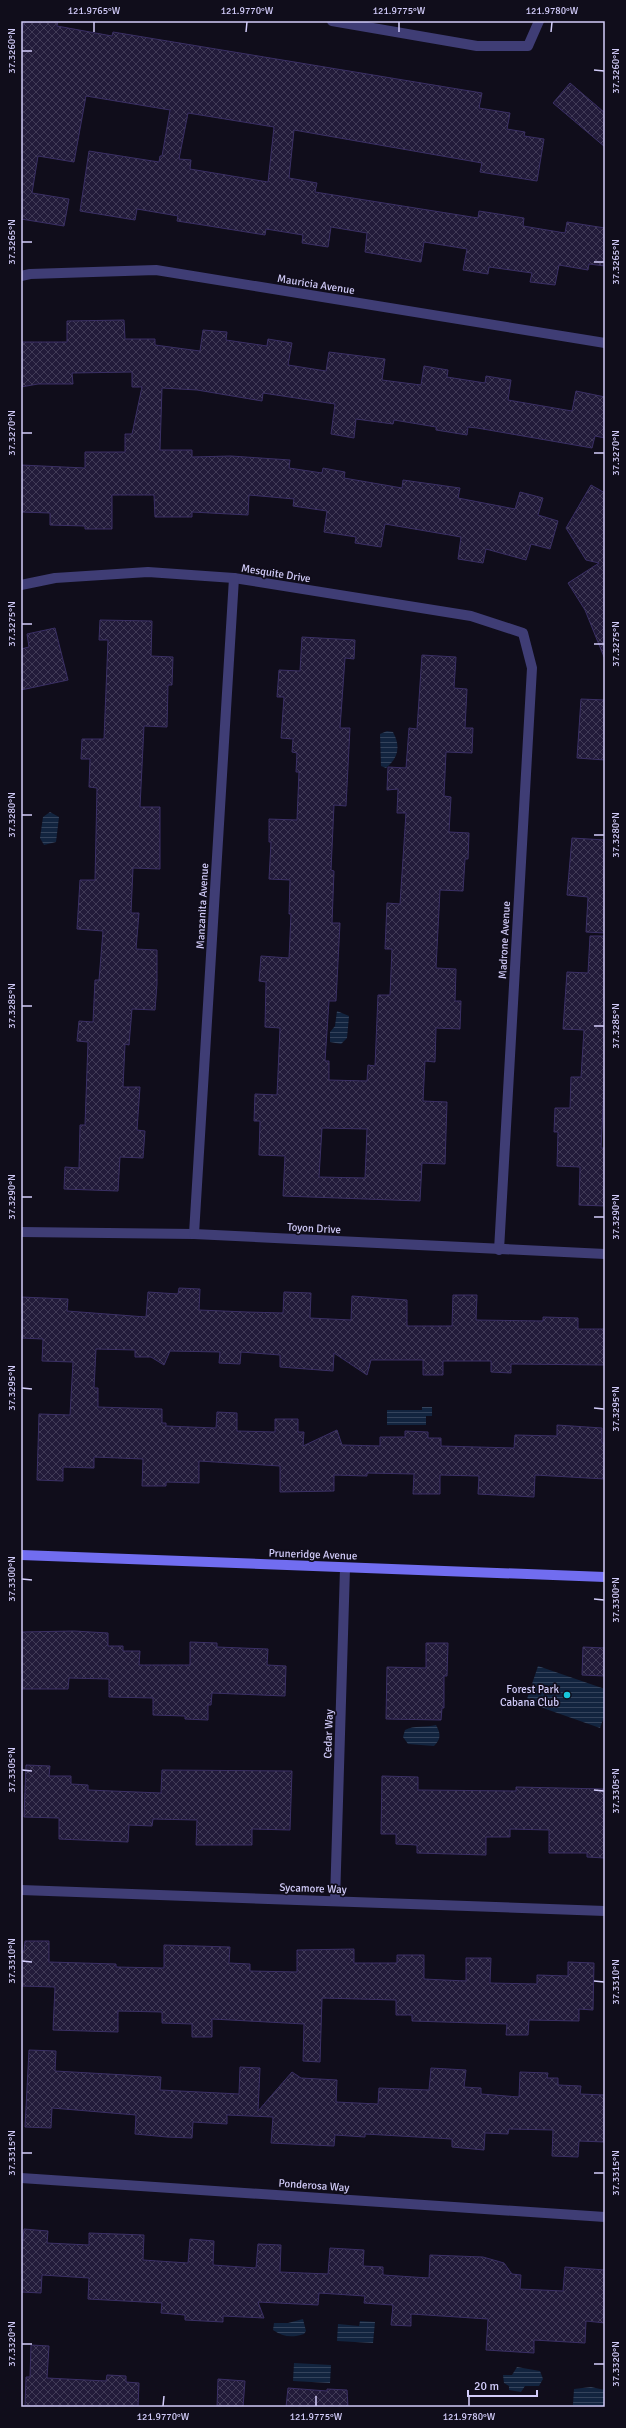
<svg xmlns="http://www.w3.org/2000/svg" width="626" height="2428" font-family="Signika,sans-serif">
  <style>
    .water { fill: url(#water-rules) }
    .building { fill: url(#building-cross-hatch); stroke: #3a2f64; fill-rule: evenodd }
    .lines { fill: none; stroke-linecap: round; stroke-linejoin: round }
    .minor { stroke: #3f3d75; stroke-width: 10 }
    .secondary { stroke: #716df0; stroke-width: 10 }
    .ticks { fill: none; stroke: #d2ccfa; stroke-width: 1.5 }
    .poi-dot { fill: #17c6db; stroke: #100d1b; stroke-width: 1.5 }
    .labels { text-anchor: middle; stroke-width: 3.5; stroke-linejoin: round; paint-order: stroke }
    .street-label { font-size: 11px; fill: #d2ccfa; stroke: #100d1b }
    .poi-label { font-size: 11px; fill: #d2ccfa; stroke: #100d1b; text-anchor: end }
    .neatline { fill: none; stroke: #d2ccfa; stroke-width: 1.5 }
    .ticks-label { font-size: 10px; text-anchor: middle; fill: #d2ccfa }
  </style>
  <defs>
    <pattern id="water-rules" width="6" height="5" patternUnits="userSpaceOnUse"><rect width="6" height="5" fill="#12243f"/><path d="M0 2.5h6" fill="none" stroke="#34435c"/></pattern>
    <pattern id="building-cross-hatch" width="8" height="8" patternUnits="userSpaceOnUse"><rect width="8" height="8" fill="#221b3a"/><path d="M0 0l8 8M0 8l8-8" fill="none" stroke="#413b57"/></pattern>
  </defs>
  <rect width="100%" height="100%" fill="#100d1b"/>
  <g class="water">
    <path d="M387,731L393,732C401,747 398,758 386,768L381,766L380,734Z"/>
    <polygon points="50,812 59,817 56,842 44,845 40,838 43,817"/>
    <polygon points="337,1011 349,1016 347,1038 341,1044 330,1042 330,1032 335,1026"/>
    <polygon points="422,1407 432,1407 432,1416 426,1416 426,1425 387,1425 387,1410 422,1410"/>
    <polygon points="538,1666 605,1689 605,1714 600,1728 526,1702"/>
    <path d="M436,1725C441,1734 441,1739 434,1746L408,1744L403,1737L405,1730C414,1725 426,1728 436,1725Z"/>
    <path d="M303,2319L306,2331L304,2334C292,2338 283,2337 273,2330L274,2323H288Z"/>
    <polygon points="360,2321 375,2322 373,2343 337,2341 338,2324 359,2326"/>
    <polygon points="294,2363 331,2365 330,2383 293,2381"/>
    <polygon points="517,2367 540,2371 543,2379 539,2386 525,2386 521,2392 509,2390 509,2386 504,2383 503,2375 512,2375"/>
    <polygon points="591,2387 605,2390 605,2406 573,2405 574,2389"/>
  </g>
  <g class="building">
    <path d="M24,21H58L57,26L112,36L113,32L482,93L479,108L510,113L507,129L525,132L524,136L544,139L537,181L480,172L482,163L294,130L289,178L317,183L315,192L478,218L479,211L524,218L523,226L565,233L567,222L605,228V266L589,264L588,270L559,265L555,285L530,282L532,273L489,267L488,274L463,270L467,249L424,242L421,262L365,252L367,233L331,227L328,247L302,243L303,235L266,229L265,235L203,225L177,221L178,216L137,209L135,220L80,211L89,151L159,162L160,156H162L170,110L86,96L74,162L38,156L32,193L69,199L64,226L21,219V37ZM188,113L274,127L268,182L190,169L191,160L179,159Z"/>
    <polygon points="570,83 605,113 605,147 553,103"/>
    <polygon points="124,320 125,339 155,339 155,345 200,351 203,330 227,332 226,340 267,346 268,339 292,343 288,365 326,371 329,352 385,359 382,380 421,385 424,366 448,370 447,377 485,383 486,376 511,380 508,400 572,411 576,391 605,397 605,438 595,436 592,448 477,428 468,427 467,435 436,430 436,427 394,420 393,424 356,419 354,438 331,434 335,404 263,393 262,401 197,390 162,388 160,450 192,450 192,457 231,456 290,460 289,468 322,473 323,468 345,472 344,478 402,488 403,480 460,488 458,498 515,509 520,492 543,498 538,515 558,521 550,549 531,544 526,560 486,549 483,563 458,559 461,537 385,524 381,547 355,543 356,537 324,532 327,511 293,506 294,499 249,495 248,515 192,512 192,517 155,517 154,495 112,495 112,529 85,529 85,526 50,525 50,513 21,512 21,465 85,468 85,452 125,452 125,434 132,434 142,387 132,387 132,372 72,373 73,384 38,384 21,387 21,342 67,342 67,321"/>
    <polygon points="591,485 605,493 604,657 585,610 568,583 599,563 586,560 566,528"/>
    <polygon points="100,620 152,621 151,656 173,657 172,685 168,685 167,727 144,726 140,807 160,807 160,869 133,868 131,913 139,913 136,949 157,950 157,984 155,1010 132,1009 129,1045 125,1044 123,1087 140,1087 137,1130 145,1131 143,1158 120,1157 118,1191 64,1189 65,1167 79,1168 80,1125 85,1125 88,1042 77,1041 79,1021 93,1022 95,980 99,980 103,931 77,929 80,880 95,880 97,788 89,787 90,759 81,759 82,739 104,739 108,640 99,640"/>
    <polygon points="55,628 68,680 21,690 21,649 29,647 27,634"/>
    <path d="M302,637L355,640L354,659L345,658L340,728H350L346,806L334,805L331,870L334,871L332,923H340L336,1001H329L325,1061H329V1080L367,1081L368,1065L375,1066L378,995H390L392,949H385L387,903L400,904L406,813H397L398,789L387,790L388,767L406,768L409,728L417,729L422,655L456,657L454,688L467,689L465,728H473L472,753L446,752L444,796L451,797L449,832L469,833L468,859H465L463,891L440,890L436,968L456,969L455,1001H461L460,1029L436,1028L435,1062L425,1061L423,1101L447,1102L445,1164L422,1163L420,1201L283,1196L285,1156L259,1155L260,1121H254L255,1094L277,1095L280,1028L265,1027L266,982L259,981L261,956L289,958L291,914H289L290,880L269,879L271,842H269V819L297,820L299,772H296L297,753L292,752L293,739L281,738L284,697H277L279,670L300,671ZM322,1128L367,1129L365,1178L319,1177Z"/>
    <polygon points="581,699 605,700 605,760 577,758"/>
    <polygon points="572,838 605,840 605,933 586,932 588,897 567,895"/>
    <polygon points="590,936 605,936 605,1070 601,1148 605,1148 605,1206 579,1205 580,1167 557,1166 558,1132 554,1132 555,1108 570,1108 571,1077 581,1077 584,1030 563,1029 567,972 588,973"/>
    <polygon points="179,1288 200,1289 199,1310 247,1312 283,1313 284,1292 311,1293 310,1318 351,1320 352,1296 407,1300 407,1326 452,1326 453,1295 477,1295 476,1320 543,1321 543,1317 578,1318 578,1329 605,1329 605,1365 511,1364 511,1373 491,1372 491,1361 443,1361 443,1375 423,1375 423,1360 371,1360 367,1375 334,1353 333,1371 280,1367 280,1355 241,1352 240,1364 219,1363 220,1352 170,1351 164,1365 151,1357 135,1357 135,1350 96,1349 94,1388 98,1388 98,1407 162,1409 162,1423 166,1423 166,1426 216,1428 217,1412 237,1413 237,1431 275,1432 275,1419 298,1419 298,1432 304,1432 303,1446 337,1430 342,1445 380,1446 380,1437 405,1437 405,1431 428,1432 428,1438 441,1438 441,1446 514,1448 515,1435 557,1436 557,1425 602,1428 602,1443 605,1443 605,1479 535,1475 534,1497 478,1494 479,1476 440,1475 440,1494 413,1494 414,1474 367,1473 367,1476 334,1475 334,1491 280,1492 280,1466 199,1461 199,1483 166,1482 166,1486 142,1486 143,1459 94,1457 94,1468 63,1467 63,1481 37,1480 39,1414 70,1415 73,1362 42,1361 43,1339 21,1338 21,1297 68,1299 67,1311 146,1317 148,1292 178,1294"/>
    <polygon points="74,1631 108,1633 108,1646 123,1646 123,1651 140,1651 139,1665 190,1665 190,1642 217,1643 217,1647 268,1649 267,1665 286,1666 285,1696 212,1693 211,1705 208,1705 208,1720 185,1719 185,1716 153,1715 153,1698 109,1697 109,1679 69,1678 68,1689 21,1689 21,1632"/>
    <polygon points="426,1643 448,1643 447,1676 444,1676 444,1708 442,1708 441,1720 386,1719 387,1667 426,1668"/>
    <polygon points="583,1647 605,1648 605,1676 582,1675"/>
    <polygon points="26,1765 50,1766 49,1776 71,1776 71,1784 88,1785 88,1790 161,1793 162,1770 292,1771 290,1830 252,1829 252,1845 196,1845 197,1820 153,1819 152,1826 129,1825 128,1842 59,1839 59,1818 24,1817"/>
    <polygon points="382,1776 418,1777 418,1790 516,1791 516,1787 605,1789 605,1858 587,1857 587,1853 549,1853 549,1830 510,1829 510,1837 486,1837 486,1855 417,1853 417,1845 396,1844 396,1834 381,1834"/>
    <polygon points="25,1941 49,1941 49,1962 116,1964 116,1967 164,1968 164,1945 230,1947 229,1963 250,1964 250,1971 297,1972 297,1950 354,1949 354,1963 397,1963 397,1955 424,1955 424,1979 466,1981 466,1958 491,1958 490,1983 537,1984 537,1975 568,1976 568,1962 594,1963 593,2010 579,2009 579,2021 529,2020 528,2035 506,2035 507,2024 412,2021 412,2015 396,2015 396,2000 322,1998 320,2062 303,2061 304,2024 212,2019 212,2037 192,2037 192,2024 162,2023 162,2012 118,2011 118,2032 53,2030 55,1987 21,1986 21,1951 24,1951"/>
    <polygon points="29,2050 56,2051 55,2071 161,2077 160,2090 239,2094 240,2067 260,2068 258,2111 292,2072 301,2078 337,2080 336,2102 378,2104 379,2088 429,2090 431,2068 466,2070 464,2087 481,2088 481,2094 519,2097 520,2072 548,2073 547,2078 558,2078 558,2085 581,2086 580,2094 605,2095 605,2142 579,2141 578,2157 552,2156 553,2130 509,2129 508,2134 485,2133 484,2150 452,2147 452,2139 365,2134 365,2137 335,2135 334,2146 271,2143 273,2117 227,2115 227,2124 193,2122 192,2138 167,2137 135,2134 136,2115 52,2108 51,2128 25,2127"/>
    <polygon points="24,2229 48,2231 47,2243 89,2245 89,2233 144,2235 143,2260 188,2263 190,2239 214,2241 213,2265 256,2268 258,2244 281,2245 280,2272 328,2274 330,2248 364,2250 363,2266 383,2267 383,2275 429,2278 430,2255 483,2257 504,2263 512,2274 521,2275 520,2289 563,2291 565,2267 605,2270 605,2323 586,2321 585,2343 534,2340 534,2353 486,2350 488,2319 411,2314 411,2326 391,2325 393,2305 364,2303 365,2296 319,2293 318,2305 258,2302 264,2318 223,2316 223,2322 185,2320 185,2315 161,2313 162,2303 88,2299 89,2278 42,2275 41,2293 21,2292 21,2258"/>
    <polygon points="31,2345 49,2346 47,2378 106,2381 107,2375 126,2376 126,2382 139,2383 138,2407 25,2407 26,2377 30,2377"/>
    <polygon points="218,2379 245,2381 243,2407 217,2407"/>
    <polygon points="288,2388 327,2391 327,2389 347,2390 348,2407 286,2407"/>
  </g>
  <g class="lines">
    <g class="minor">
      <polyline points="332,21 477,46 528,46 539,21"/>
      <polyline points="21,276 30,274 156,270 605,343"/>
      <polyline points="21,585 55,578 148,572 234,578 471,616 523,633 532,668 499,1250"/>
      <polyline points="21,1232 194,1234 605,1254"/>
      <polyline points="194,1234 234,578"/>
      <polyline points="21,1890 605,1911"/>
      <polyline points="335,1901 345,1568"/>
      <polyline points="21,2178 605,2217"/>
    </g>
    <polyline class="secondary" points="21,1555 605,1577"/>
  </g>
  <path class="ticks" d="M94,32V22M246,32L247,22M399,32V22M551,32L552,22M22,51H32M594,70L604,71M22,242H32M594,262H604M22,433H32M594,453H604M22,624H32M594,644H604M22,815H32M594,835H604M22,1006H32M594,1026H604M22,1197H32M594,1217H604M22,1388L32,1389M594,1408L604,1409M22,1579L32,1580M594,1599L604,1600M22,1770L32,1771M594,1790L604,1791M22,1961L32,1962M594,1981L604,1982M22,2153H32M594,2173H604M22,2344H32M594,2364H604M163,2406L164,2396M316,2406V2396M469,2406V2396"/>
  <circle class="poi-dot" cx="567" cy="1695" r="4"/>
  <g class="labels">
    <g class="street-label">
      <text transform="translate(316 284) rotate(9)" y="4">Mauricia Avenue</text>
      <text transform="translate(276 573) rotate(9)" y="4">Mesquite Drive</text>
      <text transform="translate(202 906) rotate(-87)" y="4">Manzanita Avenue</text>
      <text transform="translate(504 940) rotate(-87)" y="4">Madrone Avenue</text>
      <text transform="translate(314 1228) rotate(3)" y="4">Toyon Drive</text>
      <text transform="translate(313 1554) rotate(2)" y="4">Pruneridge Avenue</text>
      <text transform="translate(328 1734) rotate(-88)" y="4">Cedar Way</text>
      <text transform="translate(313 1888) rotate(2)" y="4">Sycamore Way</text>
      <text transform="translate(314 2185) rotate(4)" y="4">Ponderosa Way</text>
    </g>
    <g class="poi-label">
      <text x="559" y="1693">Forest Park<tspan x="559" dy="13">Cabana Club</tspan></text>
    </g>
  </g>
  <rect width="626" height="2428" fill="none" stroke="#100d1b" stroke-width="44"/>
  <path d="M468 2390v6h69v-6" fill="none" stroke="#d2ccfa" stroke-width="2"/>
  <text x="474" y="2390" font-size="12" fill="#d2ccfa" stroke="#100d1b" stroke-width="3" paint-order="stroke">20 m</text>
  <rect x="22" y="22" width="582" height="2384" class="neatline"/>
  <g class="ticks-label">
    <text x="94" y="14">121.9765°W</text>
    <text x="247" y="14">121.9770°W</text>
    <text x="399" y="14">121.9775°W</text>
    <text x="552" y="14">121.9780°W</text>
    <text transform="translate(11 51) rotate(-90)" y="4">37.3260°N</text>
    <text transform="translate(615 71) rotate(-90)" y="4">37.3260°N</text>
    <text transform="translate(11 242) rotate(-90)" y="4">37.3265°N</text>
    <text transform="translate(615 262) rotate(-90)" y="4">37.3265°N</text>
    <text transform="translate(11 433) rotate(-90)" y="4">37.3270°N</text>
    <text transform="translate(615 453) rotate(-90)" y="4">37.3270°N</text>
    <text transform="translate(11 624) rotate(-90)" y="4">37.3275°N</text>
    <text transform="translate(615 644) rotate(-90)" y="4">37.3275°N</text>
    <text transform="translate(11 815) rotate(-90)" y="4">37.3280°N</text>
    <text transform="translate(615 835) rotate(-90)" y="4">37.3280°N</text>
    <text transform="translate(11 1006) rotate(-90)" y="4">37.3285°N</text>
    <text transform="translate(615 1026) rotate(-90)" y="4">37.3285°N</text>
    <text transform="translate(11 1197) rotate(-90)" y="4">37.3290°N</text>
    <text transform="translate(615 1217) rotate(-90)" y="4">37.3290°N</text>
    <text transform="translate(11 1388) rotate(-90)" y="4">37.3295°N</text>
    <text transform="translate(615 1409) rotate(-90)" y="4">37.3295°N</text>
    <text transform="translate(11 1579) rotate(-90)" y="4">37.3300°N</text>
    <text transform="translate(615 1600) rotate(-90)" y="4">37.3300°N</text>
    <text transform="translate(11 1770) rotate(-90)" y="4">37.3305°N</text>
    <text transform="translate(615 1791) rotate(-90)" y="4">37.3305°N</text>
    <text transform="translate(11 1961) rotate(-90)" y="4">37.3310°N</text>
    <text transform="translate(615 1982) rotate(-90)" y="4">37.3310°N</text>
    <text transform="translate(11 2153) rotate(-90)" y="4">37.3315°N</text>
    <text transform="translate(615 2173) rotate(-90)" y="4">37.3315°N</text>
    <text transform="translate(11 2344) rotate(-90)" y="4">37.3320°N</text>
    <text transform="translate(615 2364) rotate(-90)" y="4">37.3320°N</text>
    <text x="163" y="2420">121.9770°W</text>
    <text x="316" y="2420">121.9775°W</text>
    <text x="469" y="2420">121.9780°W</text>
  </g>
</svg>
